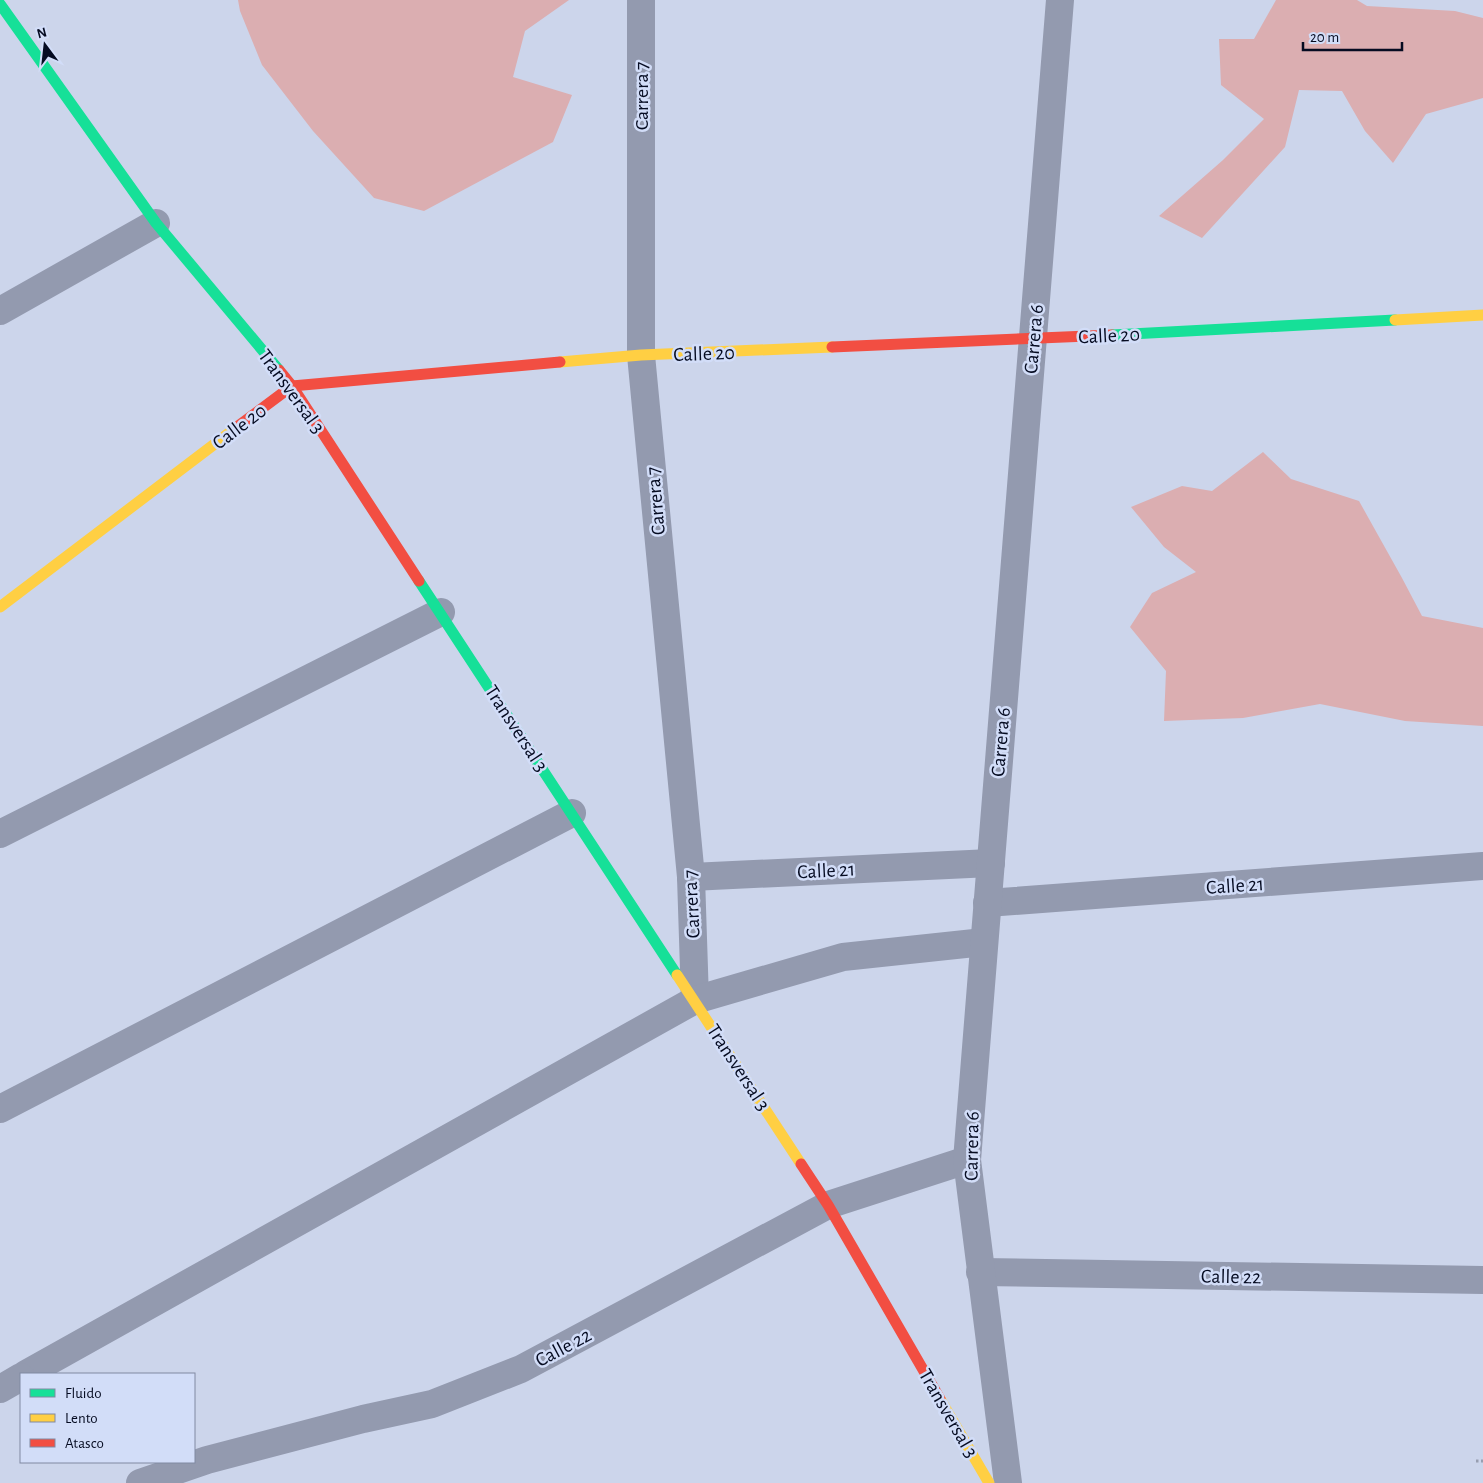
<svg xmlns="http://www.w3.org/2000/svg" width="1483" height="1483" font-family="'Alegreya Sans',sans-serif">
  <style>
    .green { fill: #dbaeb1 }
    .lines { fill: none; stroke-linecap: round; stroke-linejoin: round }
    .path { stroke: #979eb0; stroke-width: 3; stroke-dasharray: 2.5 2.5; stroke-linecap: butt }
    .street { stroke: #939aaf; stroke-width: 28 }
    .fast { stroke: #16e098; stroke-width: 11 }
    .slow { stroke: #ffcf43; stroke-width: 11 }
    .jam { stroke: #f24e42; stroke-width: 11 }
    .labels { text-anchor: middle; stroke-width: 5; stroke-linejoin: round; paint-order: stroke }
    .street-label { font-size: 20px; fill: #050b21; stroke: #d2ddf8 }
  </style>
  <rect width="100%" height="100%" fill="#ccd5eb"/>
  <g class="green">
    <polygon points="238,0 569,0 525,31 513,77 572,95 553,142 424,211 374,198 313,131 262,65 240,11"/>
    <polygon points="1276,0 1357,0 1367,6 1455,11 1483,18 1483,98 1426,114 1393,163 1365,131 1342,91 1299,90 1285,147 1202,238 1159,216 1223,160 1264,119 1221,85 1219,39 1254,39"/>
    <polygon points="1263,452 1291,479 1359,501 1402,578 1422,616 1483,628 1483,726 1405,721 1320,704 1243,718 1164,721 1166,671 1130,627 1152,593 1196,572 1164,547 1131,507 1182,486 1212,491"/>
  </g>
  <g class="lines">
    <polyline class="path" points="1476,1461 1483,1461"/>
    <g class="street">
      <polyline points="641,0 641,355 691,877 695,1000"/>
      <polyline points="0,311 156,223"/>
      <polyline points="0,834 441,612"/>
      <polyline points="691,877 991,863"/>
      <polyline points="987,903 1483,866"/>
      <polyline points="0,1109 572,813"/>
      <polyline points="980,1272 1483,1280"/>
      <polyline points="26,1374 695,1000 843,957 984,942"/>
      <polyline points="0,1389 21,1377"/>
      <polyline points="140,1483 207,1460 363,1419 432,1404 521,1369 828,1205 967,1160"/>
      <polyline points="1008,1483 967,1160 1060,0"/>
    </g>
    <g class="fast">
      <polyline points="0,4 156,223 279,370"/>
      <polyline points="1112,335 1395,320"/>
      <polyline points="419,581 677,975"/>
    </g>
    <g class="slow">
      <polyline points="1395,320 1483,315"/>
      <polyline points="560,362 641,355 832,347"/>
      <polyline points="0,607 237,427"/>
      <polyline points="677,975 801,1164"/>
      <polyline points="940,1399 989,1483"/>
    </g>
    <g class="jam">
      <polyline points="832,347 1112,335"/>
      <polyline points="279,370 292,386 419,581"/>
      <polyline points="237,427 292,386 560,362"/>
      <polyline points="801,1164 828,1205 940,1399"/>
    </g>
  </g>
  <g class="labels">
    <g class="street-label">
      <text transform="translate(641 96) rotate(-90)" y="7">Carrera 7</text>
      <text transform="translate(1109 335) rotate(-3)" y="7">Calle 20</text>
      <text transform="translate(1033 339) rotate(-85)" y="7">Carrera 6</text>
      <text transform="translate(704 353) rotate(-2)" y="7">Calle 20</text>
      <text transform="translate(292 391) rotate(54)" y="7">Transversal 3</text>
      <text transform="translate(239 426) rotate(-37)" y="7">Calle 20</text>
      <text transform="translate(655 501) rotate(-95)" y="7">Carrera 7</text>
      <text transform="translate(517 728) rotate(57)" y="7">Transversal 3</text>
      <text transform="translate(1000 742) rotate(-85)" y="7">Carrera 6</text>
      <text transform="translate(826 870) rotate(-3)" y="7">Calle 21</text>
      <text transform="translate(1235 885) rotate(-4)" y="7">Calle 21</text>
      <text transform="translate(691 904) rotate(-93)" y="7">Carrera 7</text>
      <text transform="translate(739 1067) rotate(57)" y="7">Transversal 3</text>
      <text transform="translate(971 1146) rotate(-89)" y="7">Carrera 6</text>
      <text transform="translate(1231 1276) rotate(1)" y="7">Calle 22</text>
      <text transform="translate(563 1347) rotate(-28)" y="7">Calle 22</text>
      <text transform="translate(949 1413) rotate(60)" y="7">Transversal 3</text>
    </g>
  </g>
  <rect x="20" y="1373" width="175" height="90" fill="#d2ddf8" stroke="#8089a2"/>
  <rect x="30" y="1389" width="25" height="8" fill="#16e098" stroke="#8089a2"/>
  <text x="65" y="1398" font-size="15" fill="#050b21">Fluido</text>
  <rect x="30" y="1414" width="25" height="8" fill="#ffcf43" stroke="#8089a2"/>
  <text x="65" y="1423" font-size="15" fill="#050b21">Lento</text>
  <rect x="30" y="1439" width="25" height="8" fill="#f24e42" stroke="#8089a2"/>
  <text x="65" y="1448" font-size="15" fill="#050b21">Atasco</text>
  <g transform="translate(45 45) rotate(345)" stroke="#d2ddf8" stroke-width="4" paint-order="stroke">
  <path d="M0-4L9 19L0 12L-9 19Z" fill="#050b21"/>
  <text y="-8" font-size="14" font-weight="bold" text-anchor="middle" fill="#050b21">N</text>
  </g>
  <path d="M1303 42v8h99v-8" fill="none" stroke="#050b21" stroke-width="2.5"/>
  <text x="1310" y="42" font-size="15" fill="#050b21" stroke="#d2ddf8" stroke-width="4" paint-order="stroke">20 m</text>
</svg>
